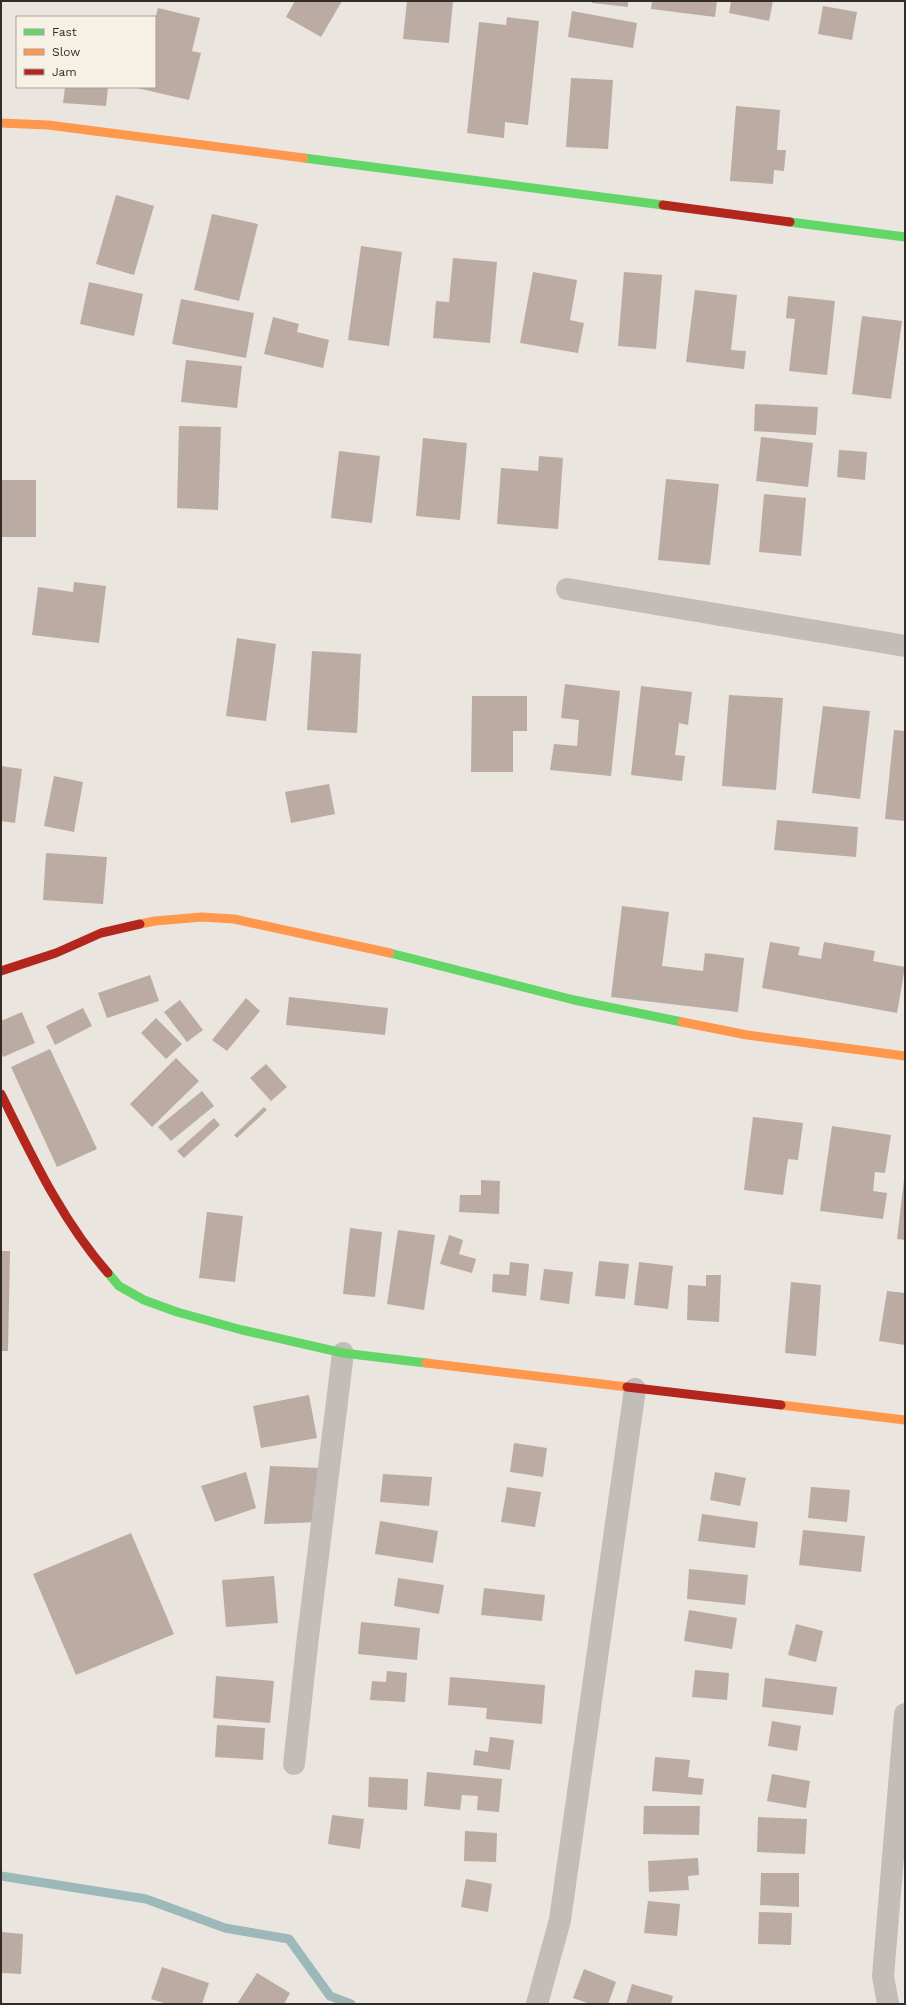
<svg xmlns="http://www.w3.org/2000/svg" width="906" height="2005" font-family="'Work Sans',sans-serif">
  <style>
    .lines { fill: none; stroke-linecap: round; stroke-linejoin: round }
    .stream { stroke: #9cb8b9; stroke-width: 9 }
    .building { fill: #bcaba2 }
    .street { stroke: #c2bdb8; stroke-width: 22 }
    .fast { stroke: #63d668; stroke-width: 9 }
    .slow { stroke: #ff974d; stroke-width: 9 }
    .jam { stroke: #b3261e; stroke-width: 9 }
  </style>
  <rect width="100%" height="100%" fill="#eae5df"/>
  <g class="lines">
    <polyline class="stream" points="1,1876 146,1899 225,1928 289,1939 330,1996 351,2004"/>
  </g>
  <g class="building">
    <polygon points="295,1 342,1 321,37 286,17"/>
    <polygon points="407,1 453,1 449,43 403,39"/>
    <polygon points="592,1 628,1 628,7 592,3"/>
    <polygon points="652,1 717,1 715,17 651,9"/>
    <polygon points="731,1 773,1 769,21 729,13"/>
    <polygon points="823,6 857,12 852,40 818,34"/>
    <polygon points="158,8 200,18 192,51 201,53 189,100 137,88 155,87 155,19"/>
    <polygon points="572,11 637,23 633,48 568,37"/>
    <polygon points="507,17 539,21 528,125 505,122 504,138 467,133 479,22 506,25"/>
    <polygon points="571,78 613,80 608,149 566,147"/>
    <polygon points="65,87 108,87 106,106 63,103"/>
    <polygon points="736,106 780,110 777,150 786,150 784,171 774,170 773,184 730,181"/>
    <polygon points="116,195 154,206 134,275 96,264"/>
    <polygon points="212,214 258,224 239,301 194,290"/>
    <polygon points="361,246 402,252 389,346 348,340"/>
    <polygon points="453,258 497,262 490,343 433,338 436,301 449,302"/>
    <polygon points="533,272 577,280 570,320 584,323 578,353 520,343"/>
    <polygon points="624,272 662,275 656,349 618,346"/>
    <polygon points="89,282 143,294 134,336 80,324"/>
    <polygon points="695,290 737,295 731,350 746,351 744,369 686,362"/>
    <polygon points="788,296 835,301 827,375 789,371 795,319 786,318"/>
    <polygon points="181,299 254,313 246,358 172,344"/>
    <polygon points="862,316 902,321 891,399 852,394"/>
    <polygon points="273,317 299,324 297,332 329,340 323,368 264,354"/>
    <polygon points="186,360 242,366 237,408 181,402"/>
    <polygon points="755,404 818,407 816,435 754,431"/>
    <polygon points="179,426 221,427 218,510 177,508"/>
    <polygon points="761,437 813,443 808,487 756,481"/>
    <polygon points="423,438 467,443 460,520 416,516"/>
    <polygon points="839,450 867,452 865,480 837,477"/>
    <polygon points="339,451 380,456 372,523 331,518"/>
    <polygon points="539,456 563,458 558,529 497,524 501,468 538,471"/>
    <polygon points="666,479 719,484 710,565 658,560"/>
    <rect x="1" y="480" width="35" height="57"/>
    <polygon points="764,494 806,498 801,556 759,552"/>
    <polygon points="74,582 106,586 99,643 32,635 38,587 73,592"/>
    <polygon points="237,638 276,644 266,721 226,716"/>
    <polygon points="312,651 361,654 357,733 307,730"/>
    <polygon points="565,684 620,691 611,776 550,770 554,744 577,746 579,720 561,718"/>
    <polygon points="641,686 692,692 688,725 679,723 675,755 685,756 682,781 631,775"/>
    <polygon points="729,695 783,698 776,790 722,786"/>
    <polygon points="472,696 527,696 527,731 513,731 513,772 471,772"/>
    <polygon points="823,706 870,711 860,799 812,793"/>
    <polygon points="894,730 905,731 905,821 885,819"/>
    <polygon points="1,766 22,769 15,823 1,821"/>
    <polygon points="54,776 83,782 74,832 44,826"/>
    <polygon points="329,784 335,814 291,823 285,792"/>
    <polygon points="777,820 858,827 856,857 774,850"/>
    <polygon points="46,853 107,857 103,904 43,900"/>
    <polygon points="622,906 669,912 662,966 703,971 705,953 744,958 738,1012 611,997"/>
    <polygon points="770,942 800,947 798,955 821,959 824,942 875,951 873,961 905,967 897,1013 762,988"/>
    <polygon points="150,975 159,1001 107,1018 98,993"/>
    <polygon points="289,997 388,1008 385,1035 286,1025"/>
    <polygon points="246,998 260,1011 227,1051 212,1040"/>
    <polygon points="180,1000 203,1030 187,1042 164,1012"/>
    <polygon points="83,1008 92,1026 55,1045 46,1026"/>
    <polygon points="22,1012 35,1043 3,1057 1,1051 1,1021"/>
    <polygon points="156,1018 182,1044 166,1059 141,1033"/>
    <polygon points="50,1049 97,1149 57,1167 11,1067"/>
    <polygon points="176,1058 199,1081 152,1127 130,1104"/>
    <polygon points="266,1064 287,1087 271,1101 250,1078"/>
    <polygon points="202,1091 214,1106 171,1141 158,1127"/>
    <polygon points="264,1107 267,1110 237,1138 234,1135"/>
    <polygon points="753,1117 803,1123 798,1160 788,1159 783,1195 744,1190"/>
    <polygon points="214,1118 220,1125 184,1158 177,1151"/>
    <polygon points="832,1126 891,1135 885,1173 875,1172 873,1191 887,1193 883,1219 820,1211"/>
    <polygon points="481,1180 500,1181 499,1214 459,1212 460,1195 481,1195"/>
    <polygon points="904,1180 905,1180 905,1240 897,1239"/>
    <polygon points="207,1212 243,1216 235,1282 199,1278"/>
    <polygon points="350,1228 382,1232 375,1297 343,1294"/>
    <polygon points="398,1230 435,1235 424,1310 387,1304"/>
    <polygon points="449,1235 463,1240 459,1254 476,1259 472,1273 440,1264"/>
    <polygon points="1,1251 10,1251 8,1351 1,1351"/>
    <polygon points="599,1261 629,1264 625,1299 595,1296"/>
    <polygon points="510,1262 529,1264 526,1296 492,1292 493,1274 509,1275"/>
    <polygon points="639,1262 673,1266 668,1309 634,1305"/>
    <polygon points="544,1269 573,1272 569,1304 540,1300"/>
    <polygon points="706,1275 721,1275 719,1322 687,1320 688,1285 706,1286"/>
    <polygon points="791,1282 821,1285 816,1356 785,1353"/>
    <polygon points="887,1291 905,1293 905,1345 879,1341"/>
    <polygon points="309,1395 317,1438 261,1448 253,1406"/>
    <polygon points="514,1443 547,1448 543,1477 510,1472"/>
    <polygon points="270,1466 320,1468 322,1522 264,1524"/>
    <polygon points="246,1472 256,1508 215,1522 201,1486"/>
    <polygon points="715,1472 746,1478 740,1506 710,1500"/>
    <polygon points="383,1474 432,1477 429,1506 380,1502"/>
    <polygon points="507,1487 541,1492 535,1527 501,1522"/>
    <polygon points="811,1487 850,1490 847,1522 808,1518"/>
    <polygon points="702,1514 758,1522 755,1548 698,1541"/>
    <polygon points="380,1521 438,1531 433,1563 375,1554"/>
    <polygon points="803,1530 865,1536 861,1572 799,1565"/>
    <polygon points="131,1533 174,1634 76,1675 33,1574"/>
    <polygon points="689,1569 748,1575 745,1605 687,1599"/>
    <polygon points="274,1576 278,1623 226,1627 222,1580"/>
    <polygon points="398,1578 444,1585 439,1614 394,1606"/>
    <polygon points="484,1588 545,1595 542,1621 481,1615"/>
    <polygon points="689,1610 737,1618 732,1649 684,1641"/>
    <polygon points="361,1622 420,1628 417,1660 358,1654"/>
    <polygon points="796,1624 823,1631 816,1662 788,1655"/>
    <polygon points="695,1670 729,1673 727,1700 692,1697"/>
    <polygon points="387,1671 407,1673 405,1702 370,1700 372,1681 386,1682"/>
    <polygon points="216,1676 274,1681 270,1723 213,1718"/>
    <polygon points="450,1677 545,1685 542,1724 486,1719 487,1708 448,1705"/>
    <polygon points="765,1678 837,1687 833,1715 762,1707"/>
    <polygon points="772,1721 801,1726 797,1751 768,1746"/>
    <polygon points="217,1725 265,1728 263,1760 215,1757"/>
    <polygon points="490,1737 514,1740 510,1770 473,1765 475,1750 488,1752"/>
    <polygon points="655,1757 690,1760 688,1777 704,1779 702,1795 652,1791"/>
    <polygon points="427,1772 502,1779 499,1812 477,1810 478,1796 462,1795 460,1810 424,1806"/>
    <polygon points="772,1774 810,1781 806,1808 767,1801"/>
    <polygon points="369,1777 408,1779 407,1810 368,1807"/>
    <polygon points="644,1806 700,1806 699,1835 643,1834"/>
    <polygon points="332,1815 364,1819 360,1849 328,1844"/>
    <polygon points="758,1817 807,1819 805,1854 757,1852"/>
    <polygon points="465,1831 497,1833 496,1862 464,1861"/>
    <polygon points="698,1858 699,1875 688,1876 689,1890 649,1892 648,1861"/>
    <polygon points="761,1873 799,1873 799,1907 760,1905"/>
    <polygon points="466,1879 492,1884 488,1912 461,1907"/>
    <polygon points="648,1901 680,1904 677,1936 644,1933"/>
    <polygon points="759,1912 792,1913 791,1945 758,1944"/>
    <polygon points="1,1932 23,1934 21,1974 1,1973"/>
    <polygon points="162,1967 209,1983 202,2004 167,2004 151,1999"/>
    <polygon points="584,1969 616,1982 608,2004 590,2004 573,1998"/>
    <polygon points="257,1973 290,1993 284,2004 237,2004"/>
    <polygon points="632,1984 673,1996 671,2004 626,2004"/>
  </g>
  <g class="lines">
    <g class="street">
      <polyline points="567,589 905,646"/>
      <polyline points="294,1764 307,1645 343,1353"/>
      <polyline points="537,2004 560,1920 635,1389"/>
      <polyline points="888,2004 883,1976 905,1714"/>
    </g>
    <g class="fast">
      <polyline points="304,158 663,205"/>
      <polyline points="790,222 905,237"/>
      <polyline points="390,953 574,1000 682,1022"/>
      <polyline points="108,1273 119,1286 144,1300 177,1312 242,1330 343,1353 426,1363"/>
    </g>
    <g class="slow">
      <polyline points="1,123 48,125 304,158"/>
      <polyline points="140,924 155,921 202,917 234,919 390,953"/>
      <polyline points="682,1022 747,1035 905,1056"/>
      <polyline points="426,1363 627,1387"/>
      <polyline points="781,1405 905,1420"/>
    </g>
    <g class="jam">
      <polyline points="663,205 790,222"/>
      <polyline points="1,971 56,953 101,933 140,924"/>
      <path d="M1,1094C32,1156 62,1221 108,1273"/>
      <polyline points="627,1387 781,1405"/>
    </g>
  </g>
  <rect width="906" height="2005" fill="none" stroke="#332b27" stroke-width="4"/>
  <rect x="16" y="16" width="140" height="72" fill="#f7f0e5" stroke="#a9a199"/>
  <rect x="24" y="29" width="20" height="6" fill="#63d668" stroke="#a9a199"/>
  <text x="52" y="36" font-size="12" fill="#332b27">Fast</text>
  <rect x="24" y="49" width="20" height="6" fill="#ff974d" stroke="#a9a199"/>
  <text x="52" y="56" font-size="12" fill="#332b27">Slow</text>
  <rect x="24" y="69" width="20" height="6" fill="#b3261e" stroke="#a9a199"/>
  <text x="52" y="76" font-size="12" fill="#332b27">Jam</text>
</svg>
